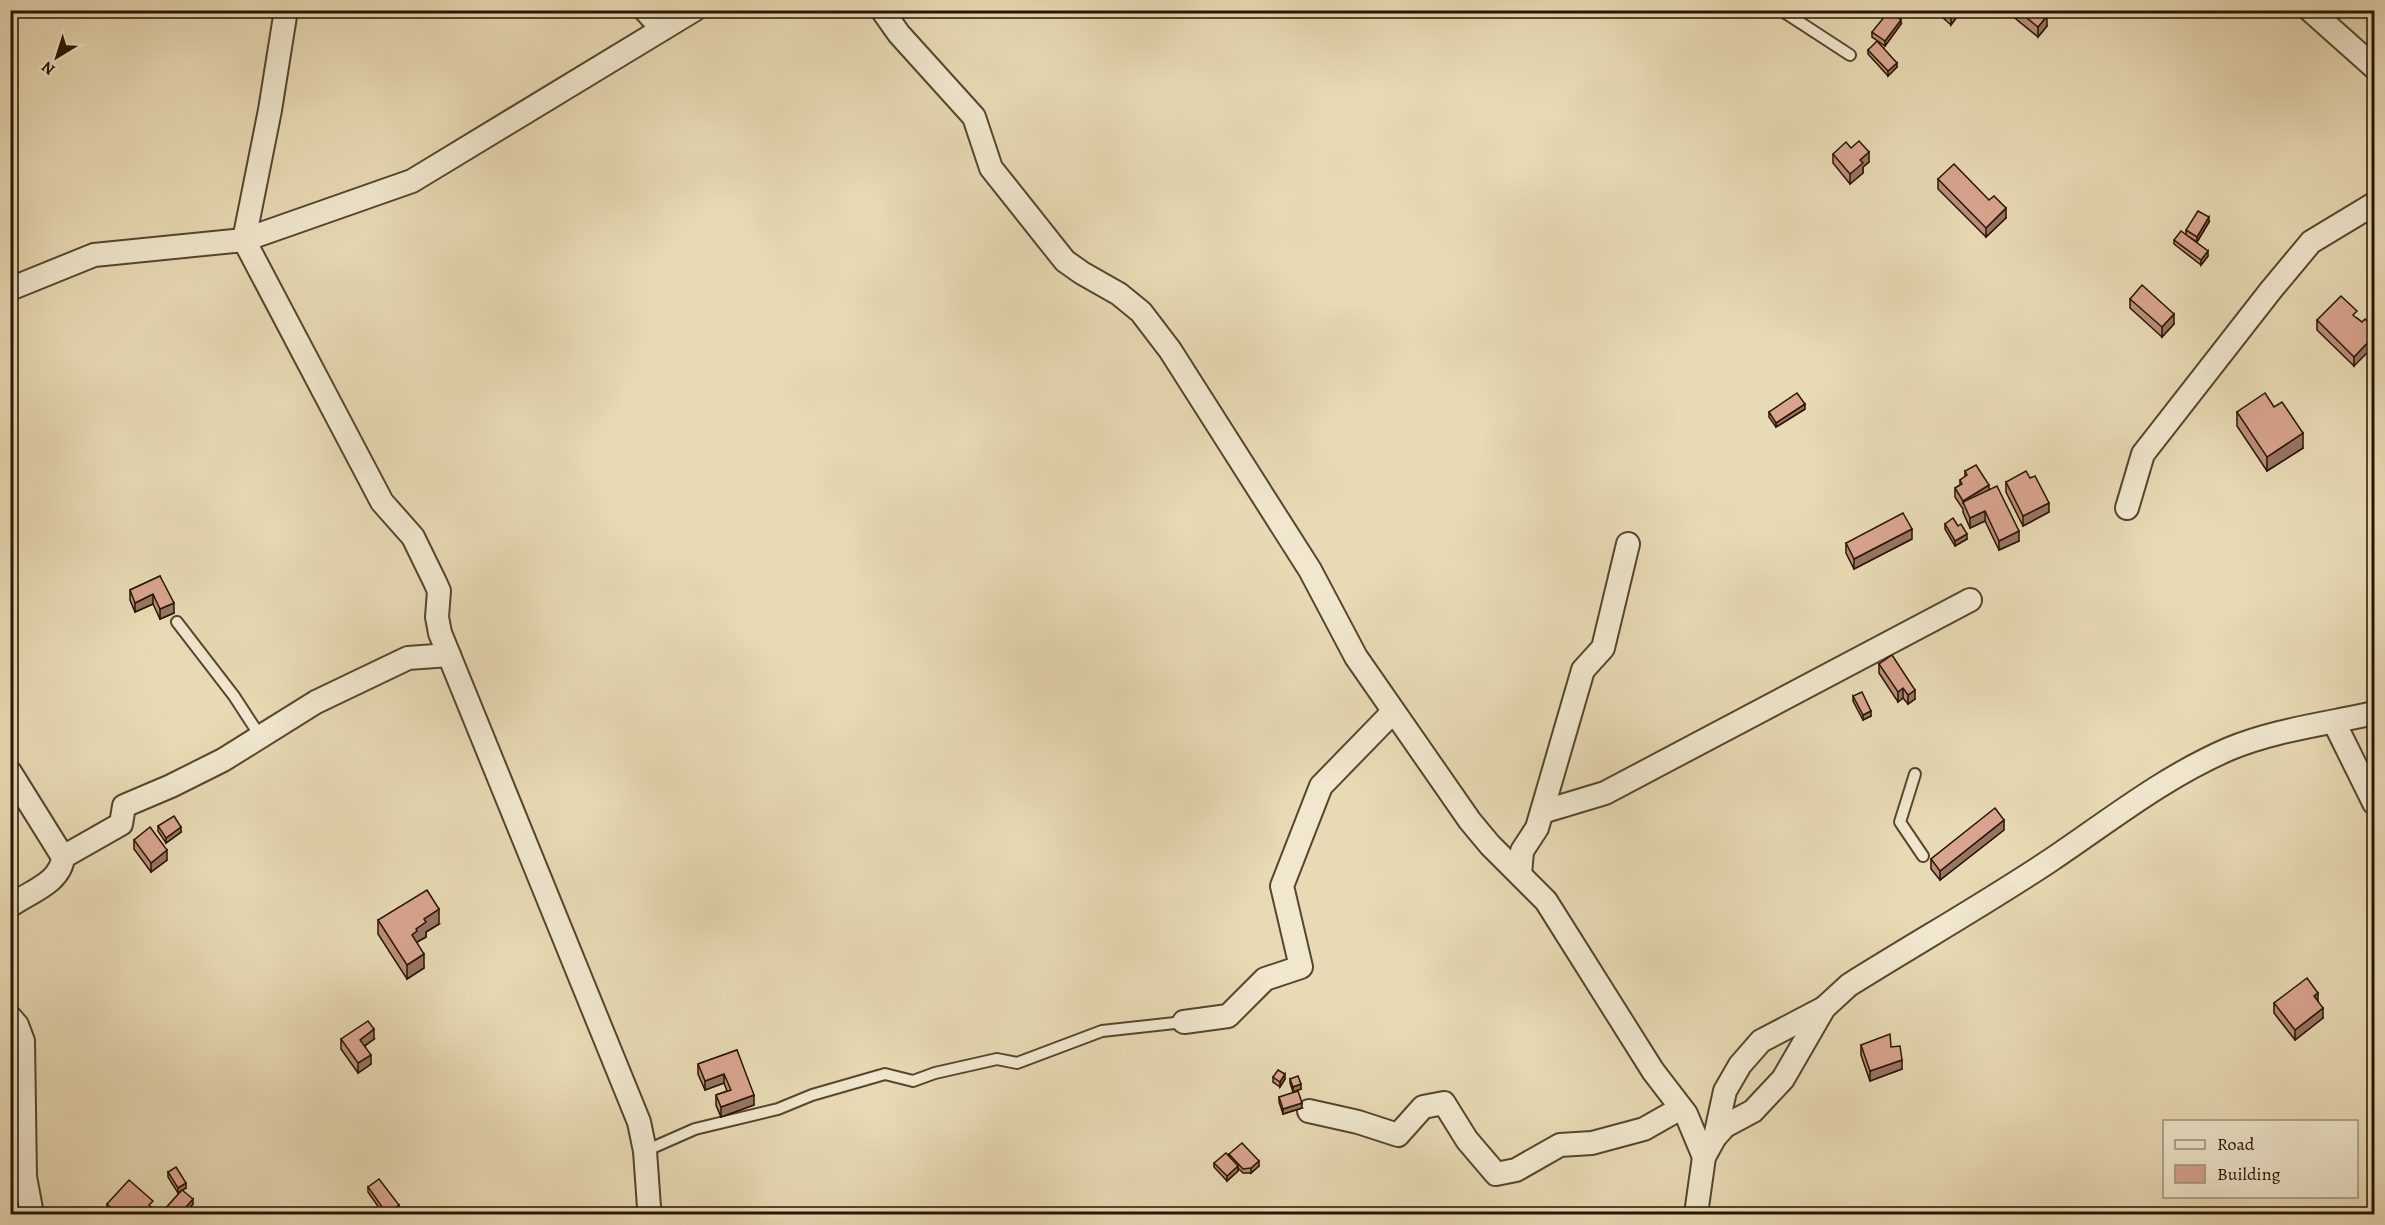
<svg xmlns="http://www.w3.org/2000/svg" width="2385" height="1225" font-family="Alegreya,serif">
  <style>
    .lines { fill: none; stroke-linecap: round; stroke-linejoin: round }
    .lane-casing { stroke: #56462d; stroke-width: 14 }
    .street-casing { stroke: #56462d; stroke-width: 26 }
    .lane { stroke: #f0e7ce; stroke-width: 10 }
    .street { stroke: #f0e7ce; stroke-width: 22 }
    .wall { fill: #bb8e7c; stroke: #261500; stroke-width: 1.5 }
    .shaded-wall { fill: #987465; stroke: #261500; stroke-width: 1.5 }
    .building { fill: #d9a590; stroke: #261500; stroke-width: 1.5 }
  </style>
  <rect width="100%" height="100%" fill="#e8dab4"/>
  <filter id="stains"><feTurbulence type="fractalNoise" baseFrequency=".00333" numOctaves="4"/><feColorMatrix values="0 0 0 0 .2 0 0 0 0 .09 0 0 0 0 .02 0 0 0 .5 -.17"/></filter>
  <radialGradient id="worn" r=".72"><stop offset=".6" stop-color="#630" stop-opacity="0"/><stop offset="1" stop-color="#630" stop-opacity=".3"/></radialGradient>
  <g class="lines">
    <defs>
      <g id="lane">
        <polyline points="1781,10 1850,55"/>
        <polyline points="177,622 234,696 260,736"/>
        <polyline points="1915,774 1900,822 1923,856"/>
        <polyline points="645,1151 695,1129 778,1109 812,1095 885,1074 913,1081 935,1073 997,1059 1017,1063 1102,1031 1184,1022"/>
      </g>
      <g id="street">
        <polyline points="286,10 270,110 244,240 382,502 413,537 435,582 439,591 437,617 440,633 639,1122 645,1151 649,1207 651,1214"/>
        <polyline points="645,10 662,29"/>
        <polyline points="882,10 899,34 974,117 991,168 1065,261 1082,273 1119,294 1141,312 1170,350 1310,570 1356,657 1470,821 1490,845 1546,901 1653,1071 1686,1114 1704,1157"/>
        <polyline points="2310,10 2374,67"/>
        <polyline points="10,289 94,255 244,240 412,181 694,10"/>
        <polyline points="2127,508 2143,454 2271,290 2311,242 2374,204"/>
        <polyline points="2334,722 2374,803"/>
        <path d="M10,772L63,857C61,883 29,892 10,906"/>
        <polyline points="1542,812 1605,793 1970,600"/>
        <polyline points="63,857 121,824 124,806 171,786 223,760 316,702 408,658 449,655"/>
        <polyline points="1520,874 1522,851 1537,828 1583,670 1603,648 1628,544"/>
        <polyline points="10,1017 17,1025 23,1041 25,1177 32,1214"/>
        <polyline points="1184,1022 1228,1016 1265,979 1301,967 1282,886 1321,786 1393,712"/>
        <polyline points="1309,1111 1358,1122 1398,1135 1423,1107 1444,1103 1467,1140 1496,1174 1516,1170 1560,1145 1592,1143 1644,1129 1681,1108"/>
        <polyline points="1715,1137 1725,1091 1740,1065 1761,1041 1824,1008"/>
        <path d="M1696,1214L1704,1157L1715,1137L1725,1126L1753,1111L1783,1079L1824,1008L1849,985C1916,943 1985,904 2051,860C2109,821 2164,777 2229,749C2274,730 2326,724 2374,713"/>
      </g>
    </defs>
    <use href="#lane" class="lane-casing"/>
    <use href="#street" class="street-casing"/>
    <use href="#lane" class="lane"/>
    <use href="#street" class="street"/>
  </g>
  <g class="wall">
    <polygon points="1934,10 1962,10 1951,25"/>
    <polygon points="2005,10 2041,10 2047,26 2038,37"/>
    <polygon points="1901,24 1885,46 1872,37 1872,32"/>
    <polygon points="1868,50 1897,67 1888,76 1868,54"/>
    <polygon points="1851,148 1869,162 1863,167 1863,173 1850,184 1833,163 1833,154"/>
    <polygon points="1938,179 2006,218 1986,237 1938,189"/>
    <polygon points="2209,222 2197,242 2189,237 2208,256 2201,265 2174,244 2174,240 2186,235 2186,230"/>
    <polygon points="2130,299 2174,324 2162,337 2130,308"/>
    <polygon points="2357,318 2362,322 2354,366 2317,330 2317,320"/>
    <polygon points="1805,409 1776,427 1769,417 1769,412"/>
    <polygon points="2237,412 2303,448 2267,471 2237,426"/>
    <polygon points="1965,471 1989,490 2019,541 1999,550 1985,521 1970,528 1963,512 1963,509 1955,497 1955,488 1960,485 1960,480 1965,477"/>
    <polygon points="2006,482 2049,512 2023,526 2006,492"/>
    <polygon points="1945,524 1967,539 1955,546 1945,529"/>
    <polygon points="1912,539 1854,569 1846,553 1846,543"/>
    <polygon points="160,576 174,613 160,619 153,604 135,612 130,600 130,590"/>
    <polygon points="1879,664 1915,699 1908,704 1903,698 1898,702 1879,673"/>
    <polygon points="1853,696 1871,716 1863,720 1853,701"/>
    <polygon points="158,826 181,832 166,843 158,831"/>
    <polygon points="2004,830 1940,880 1931,869 1931,859"/>
    <polygon points="134,840 167,860 151,872 134,849"/>
    <polygon points="378,920 439,924 426,932 426,937 417,942 424,968 407,979 378,934"/>
    <polygon points="2318,1001 2323,1018 2295,1040 2274,1013 2274,1003"/>
    <polygon points="341,1039 374,1039 365,1046 371,1064 358,1073 341,1049"/>
    <polygon points="1861,1045 1891,1047 1902,1069 1870,1081 1861,1055"/>
    <polygon points="737,1050 754,1105 721,1117 716,1105 716,1095 727,1091 724,1083 705,1090 698,1074 698,1064"/>
    <polygon points="1273,1077 1285,1079 1280,1087 1273,1082"/>
    <polygon points="1290,1079 1301,1089 1293,1092 1290,1083"/>
    <polygon points="1279,1097 1302,1108 1283,1114 1279,1102"/>
    <polygon points="1229,1154 1259,1166 1251,1173 1243,1173 1238,1168 1238,1171 1227,1181 1214,1167 1214,1163 1229,1157"/>
    <polygon points="168,1172 186,1188 182,1190 193,1204 183,1215 164,1215 164,1210 182,1190 178,1193 168,1177"/>
    <polygon points="368,1187 399,1210 393,1215 384,1215 368,1192"/>
    <polygon points="107,1204 153,1209 157,1215 107,1215"/>
  </g>
  <g class="shaded-wall">
    <polygon points="1955,10 1962,10 1951,25 1951,15"/>
    <polygon points="2047,16 2047,26 2038,37 2038,27"/>
    <polygon points="1901,20 1901,24 1885,46 1885,41"/>
    <polygon points="1897,63 1897,67 1888,76 1888,71"/>
    <polygon points="1869,152 1869,162 1863,167 1863,173 1850,184 1850,174 1860,160"/>
    <polygon points="2006,208 2006,218 1986,237 1986,228"/>
    <polygon points="2209,217 2209,222 2197,242 2197,237"/>
    <polygon points="2208,251 2208,256 2201,265 2201,260"/>
    <polygon points="2174,314 2174,324 2162,337 2162,327"/>
    <polygon points="2374,336 2374,346 2354,366 2354,357"/>
    <polygon points="1805,404 1805,409 1776,427 1776,423"/>
    <polygon points="2303,433 2303,448 2267,471 2267,457"/>
    <polygon points="1989,485 1989,494 1963,503 1963,501"/>
    <polygon points="2049,503 2049,512 2023,526 2023,516"/>
    <polygon points="1985,511 1985,521 1970,528 1970,518"/>
    <polygon points="1912,529 1912,539 1854,569 1854,559"/>
    <polygon points="2019,531 2019,541 1999,550 1999,541"/>
    <polygon points="1967,534 1967,539 1955,546 1955,541"/>
    <polygon points="153,594 153,604 135,612 135,603"/>
    <polygon points="174,603 174,613 160,619 160,609"/>
    <polygon points="1903,688 1903,698 1898,702 1898,692"/>
    <polygon points="1915,690 1915,699 1908,704 1908,695"/>
    <polygon points="1871,711 1871,716 1863,720 1863,715"/>
    <polygon points="2004,820 2004,830 1940,880 1940,871"/>
    <polygon points="181,827 181,832 166,843 166,838"/>
    <polygon points="167,850 167,860 151,872 151,863"/>
    <polygon points="439,909 439,924 426,932 426,937 417,942 417,946 412,935 424,919"/>
    <polygon points="424,954 424,968 407,979 407,965"/>
    <polygon points="2318,993 2318,1002 2314,996"/>
    <polygon points="2323,1008 2323,1018 2295,1040 2295,1030"/>
    <polygon points="374,1029 374,1039 360,1049 360,1040"/>
    <polygon points="371,1055 371,1064 358,1073 358,1063"/>
    <polygon points="1902,1060 1902,1069 1870,1081 1870,1071"/>
    <polygon points="724,1074 724,1083 705,1090 705,1081"/>
    <polygon points="1285,1074 1285,1079 1280,1087 1280,1082"/>
    <polygon points="1301,1084 1301,1089 1293,1092 1293,1087"/>
    <polygon points="754,1095 754,1105 721,1117 721,1107"/>
    <polygon points="1302,1103 1302,1108 1283,1114 1283,1109"/>
    <polygon points="1259,1161 1259,1166 1251,1173 1251,1168"/>
    <polygon points="1238,1166 1238,1171 1227,1181 1227,1176"/>
    <polygon points="186,1183 186,1188 178,1193 178,1188"/>
    <polygon points="193,1199 193,1204 183,1215 179,1215"/>
    <polygon points="399,1205 399,1210 393,1215 387,1215"/>
  </g>
  <g class="building">
    <polygon points="1946,10 1955,10 1951,15"/>
    <polygon points="2017,10 2041,10 2047,16 2038,27"/>
    <polygon points="1889,11 1901,20 1885,41 1872,32"/>
    <polygon points="1877,41 1897,63 1888,71 1868,50"/>
    <polygon points="1859,141 1869,152 1860,160 1863,163 1850,174 1833,154 1846,142 1851,148"/>
    <polygon points="1954,164 1989,200 1994,196 2006,208 1986,228 1938,179"/>
    <polygon points="2198,211 2209,217 2197,237 2186,230"/>
    <polygon points="2181,231 2208,251 2201,260 2174,240"/>
    <polygon points="2142,285 2174,314 2162,327 2130,299"/>
    <polygon points="2341,296 2357,311 2353,315 2354,316 2362,322 2365,319 2374,328 2374,336 2354,357 2317,320"/>
    <polygon points="1797,393 1805,404 1776,423 1769,412"/>
    <polygon points="2265,393 2274,407 2282,402 2303,433 2267,457 2237,412"/>
    <polygon points="1976,465 1989,485 1963,501 1955,488 1962,484 1960,480 1967,475 1965,471"/>
    <polygon points="2026,471 2030,478 2035,476 2049,503 2023,516 2006,482"/>
    <polygon points="1997,486 2019,531 1999,541 1985,511 1970,518 1963,502"/>
    <polygon points="1903,513 1912,529 1854,559 1846,543"/>
    <polygon points="1953,518 1958,526 1961,524 1967,534 1955,541 1945,524"/>
    <polygon points="160,576 174,603 160,609 153,594 135,603 130,590"/>
    <polygon points="1892,655 1915,690 1908,695 1903,688 1898,692 1879,664"/>
    <polygon points="1862,692 1871,711 1863,715 1853,696"/>
    <polygon points="1995,808 2004,820 1940,871 1931,859"/>
    <polygon points="174,816 181,827 166,838 158,826"/>
    <polygon points="150,827 167,850 151,863 134,840"/>
    <polygon points="427,890 439,909 424,919 426,922 416,929 417,931 412,935 424,954 407,965 378,920"/>
    <polygon points="2307,978 2318,993 2314,996 2323,1008 2295,1030 2274,1003"/>
    <polygon points="368,1021 374,1029 360,1040 371,1055 358,1063 341,1039"/>
    <polygon points="1890,1034 1891,1047 1900,1046 1902,1060 1870,1071 1861,1045"/>
    <polygon points="737,1050 754,1095 721,1107 716,1095 731,1090 724,1074 705,1081 698,1064"/>
    <polygon points="1278,1070 1285,1074 1280,1082 1273,1077"/>
    <polygon points="1298,1076 1301,1084 1293,1087 1290,1079"/>
    <polygon points="1298,1091 1302,1103 1283,1109 1279,1097"/>
    <polygon points="1242,1143 1259,1161 1251,1168 1243,1169 1229,1154"/>
    <polygon points="1226,1153 1238,1166 1227,1176 1214,1163"/>
    <polygon points="176,1167 186,1183 178,1188 168,1172"/>
    <polygon points="379,1179 399,1205 387,1214 368,1187"/>
    <polygon points="129,1180 153,1201 149,1205 157,1212 155,1215 112,1215 115,1212 107,1204"/>
    <polygon points="182,1190 193,1199 179,1215 169,1215 164,1210"/>
  </g>
  <rect width="2385" height="1225" fill="none" stroke="#e8dab4" stroke-width="36"/>
  <rect x="12" y="12" width="2361" height="1201" fill="none" stroke="#261500" stroke-width="3"/>
  <rect x="18" y="18" width="2349" height="1189" fill="none" stroke="#261500" stroke-width="1.5"/>
  <rect x="2163" y="1120" width="195" height="78" fill="#f0e7ce" stroke="#9f937c" stroke-width="1.5"/>
  <rect x="2175" y="1140" width="30" height="9" fill="#f0e7ce" stroke="#9f937c" stroke-width="1.5"/>
  <text x="2217" y="1150" font-size="18" fill="#261500">Road</text>
  <rect x="2175" y="1165" width="30" height="18" fill="#d9a590" stroke="#9f937c" stroke-width="1.5"/>
  <text x="2217" y="1180" font-size="18" fill="#261500">Building</text>
  <g transform="translate(57 57) rotate(218)" stroke="#f0e7ce" stroke-width="4.5" paint-order="stroke">
  <path d="M0-4.5L10 22L0 15L-10 22Z" fill="#261500"/>
  <text y="-9" font-size="16" font-weight="bold" text-anchor="middle" fill="#261500">N</text>
  </g>
  <rect width="100%" height="100%" filter="url(#stains)"/>
  <rect width="100%" height="100%" fill="url(#worn)"/>
</svg>
